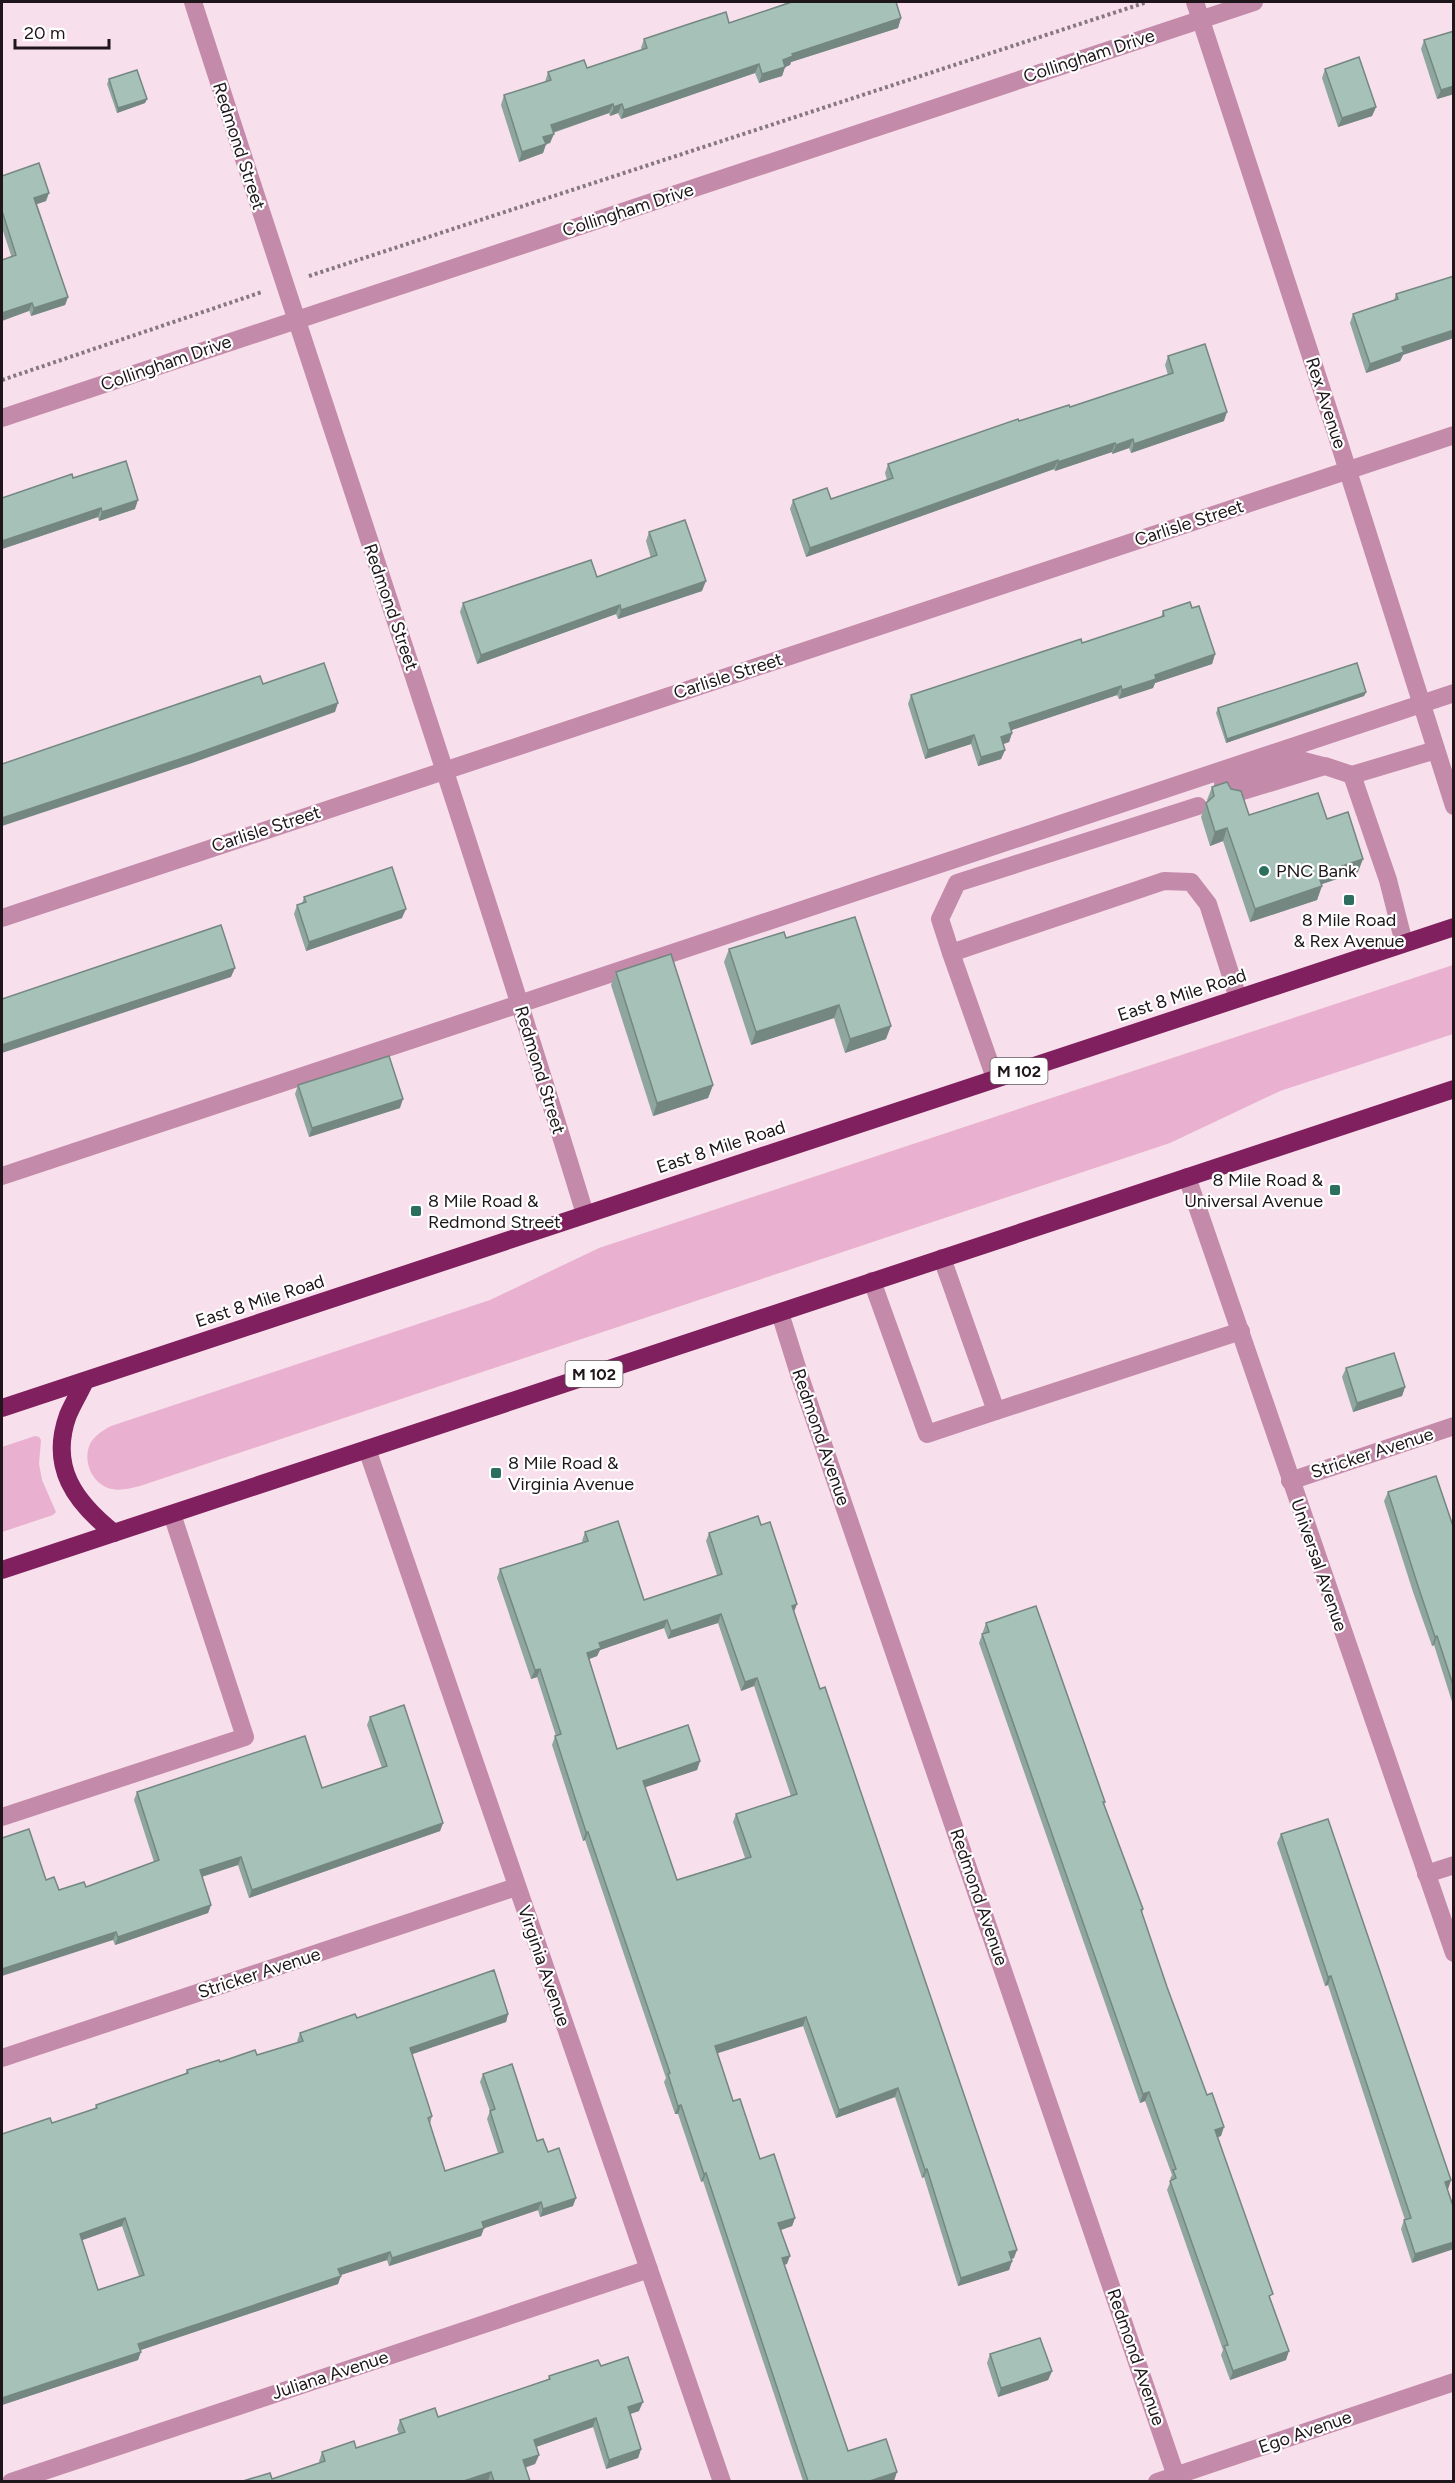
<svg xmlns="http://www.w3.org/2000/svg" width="1455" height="2483" font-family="Figtree,sans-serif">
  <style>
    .green { fill: #e9b1cf }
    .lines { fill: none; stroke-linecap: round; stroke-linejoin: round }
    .path { stroke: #877880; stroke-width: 4; stroke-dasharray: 3 3; stroke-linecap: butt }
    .lane { stroke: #c48aaa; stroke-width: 18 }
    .street { stroke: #c48aaa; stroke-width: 18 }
    .highway { stroke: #81205f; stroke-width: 18 }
    .wall { fill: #8fa69e; fill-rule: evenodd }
    .shaded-wall { fill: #748781 }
    .building { fill: #a6c1b8; stroke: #748781; stroke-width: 1.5; fill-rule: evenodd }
    .poi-dot { fill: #2d6f5f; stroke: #fff; stroke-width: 2 }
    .labels { text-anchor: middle; stroke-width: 4.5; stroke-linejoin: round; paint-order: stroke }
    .shield { fill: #fff; stroke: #625c5f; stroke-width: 1.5 }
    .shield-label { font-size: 16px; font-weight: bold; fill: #1e161a }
    .street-label { font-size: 18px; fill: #1e161a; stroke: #fff }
    .poi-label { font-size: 18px; fill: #1e161a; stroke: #fff; text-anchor: start }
  </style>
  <rect width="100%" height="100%" fill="#f7dfeb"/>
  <g class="green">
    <path d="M1453,965V1034L1280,1091L1170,1143L140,1486C131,1488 121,1491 112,1489C93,1485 82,1462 90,1444C95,1435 102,1431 111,1426L490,1300L599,1248Z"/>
    <polygon points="35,1436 39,1437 41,1440 39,1464 42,1480 56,1512 53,1515 2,1532 2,1447"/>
  </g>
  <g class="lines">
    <g class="path">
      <polyline points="309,276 1147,2"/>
      <polyline points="2,380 262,292"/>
    </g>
    <g class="lane">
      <polyline points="1352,775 1388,880 1404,943"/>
      <polyline points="1223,784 1300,760 1323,766"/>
      <polyline points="1233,794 1325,766 1352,775 1436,750"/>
      <polyline points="951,953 940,919 957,883 1198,806"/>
      <polyline points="995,1078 951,953 1164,881 1191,882 1208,904 1238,998"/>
      <polyline points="2,1176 1454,693"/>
      <polyline points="872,1281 927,1434 996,1411 942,1258"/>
      <polyline points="996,1411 1241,1331"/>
      <polyline points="2,1817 245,1737 172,1514"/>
    </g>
    <g class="street">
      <path d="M193,2C323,406 461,808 585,1214"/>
      <polyline points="1195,2 1335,430 1454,806"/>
      <polyline points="2,418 1254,2"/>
      <polyline points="2,918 1454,435"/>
      <polyline points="1187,1177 1454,1953"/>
      <polyline points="780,1313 800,1377 1178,2482"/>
      <polyline points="367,1449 722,2482"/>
      <polyline points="1290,1481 1454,1426"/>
      <polyline points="1426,1874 1454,1865"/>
      <polyline points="2,2058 516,1887"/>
      <polyline points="11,2482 649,2269"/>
      <polyline points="1157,2482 1454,2382"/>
    </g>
    <g class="highway">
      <path d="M85,1381C80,1392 73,1403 68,1415C49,1467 75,1502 114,1533"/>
      <polyline points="2,1408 1454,927"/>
      <polyline points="2,1570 1454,1089"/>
    </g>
  </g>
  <g class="wall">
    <polygon points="785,2 896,2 901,18 898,28 791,62 790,65 785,67 782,76 759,83 755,73 621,119 618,113 610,116 609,113 553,133 550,143 546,144 543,153 519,162 501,105 504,95 545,82 548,72 587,68 642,50 641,48 644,39 729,23 786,3"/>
    <polygon points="1454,31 1454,94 1437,99 1421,49 1424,40"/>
    <polygon points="1325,69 1376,107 1372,116 1338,127 1322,78"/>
    <polygon points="109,79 147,99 145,103 117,113 107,84"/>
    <polygon points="2,176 46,201 37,204 68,297 65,305 31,316 2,228"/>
    <polygon points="1454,276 1403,355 1400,361 1366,373 1350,323 1353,314 1394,300 1396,294"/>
    <polygon points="1168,356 1224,421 1131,453 1129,448 1112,454 1112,452 1055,471 1054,469 806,557 790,509 793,500 831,499 887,480 885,473 888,464 1019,421 1070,407 1168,375 1165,365"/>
    <polygon points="73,478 135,509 99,521 98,517 2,549 2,498"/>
    <polygon points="649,532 702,591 618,619 616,614 477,664 460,612 463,603 597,577 651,558 646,541"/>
    <polygon points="1192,608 1215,654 1212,664 1155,683 1153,688 1119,699 1117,695 1011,730 1012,733 1009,742 1003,744 1005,750 1001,759 978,766 971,744 925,759 908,704 911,695 1082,643 1161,617 1163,611"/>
    <polygon points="1366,692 1364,696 1226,743 1216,713 1218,708"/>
    <polygon points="1212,787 1231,789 1249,815 1327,819 1358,872 1322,884 1317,900 1250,922 1223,841 1210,846 1201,817 1206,803 1208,802 1207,800"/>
    <polygon points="304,897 402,918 306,951 294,914 297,905 302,904"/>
    <polygon points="786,938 886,1039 845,1053 834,1018 751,1045 724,962 729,949"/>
    <polygon points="616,972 713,1085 708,1098 653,1116 611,985"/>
    <polygon points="298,1085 400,1108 309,1137 295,1094"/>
    <polygon points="1346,1368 1405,1387 1402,1396 1353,1412 1342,1377"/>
    <polygon points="1388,1492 1454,1529 1454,1708 1434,1645 1432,1646 1413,1592 1384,1501"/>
    <path d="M585,1532L644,1600L717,1575L706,1541L709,1533L794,1612L1014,2258L1011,2259L1012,2261L1009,2270L958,2286L924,2177L922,2178L895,2097L836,2118L803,2026L717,2053L733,2101L760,2159L795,2218L792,2226L781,2230L787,2264L784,2265L848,2451L894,2481H803L703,2181L701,2182L678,2114H675L664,2082L666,2078L585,1840L583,1841L552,1745L555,1736H556L537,1677L531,1679L497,1578L500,1569L583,1542L582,1541ZM718,1623L741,1691L754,1686L791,1796L736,1814L733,1822L745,1858L677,1880L645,1787L697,1770L700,1761L617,1749L589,1659L597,1656L600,1650L664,1628L668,1639Z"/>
    <polygon points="986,1623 1105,1802 1104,1804 1143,1909 1142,1913 1167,1987 1221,2136 1218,2137 1271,2300 1286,2360 1230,2380 1221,2355 1223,2350 1167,2190 1171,2180 1170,2179 1172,2175 1145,2101 1140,2103 979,1643"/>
    <polygon points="370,1717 443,1823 440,1831 249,1898 238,1865 202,1877 211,1905 208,1913 115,1945 113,1940 46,1880 59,1890 86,1887 154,1862 134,1800 137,1792 322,1788 382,1768 367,1725"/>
    <polygon points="1281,1834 1451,2180 1448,2189 1412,2263 1401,2229 1404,2220 1405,2220 1328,1985 1325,1986 1277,1843"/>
    <path d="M508,2014L506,2022L412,2054L432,2116L430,2124L445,2171L498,2153L487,2119L490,2111L480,2082L483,2074L537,2141L548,2152L573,2206L540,2217L538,2210L484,2228L481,2236L389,2266L387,2260L340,2275L338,2284L140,2350L138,2360L2,2405V2134L52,2123L95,2109L96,2105L185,2074L187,2070L220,2062L257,2055L298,2042L297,2041L300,2033L357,2018ZM122,2226L139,2276L98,2290L82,2240Z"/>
    <polygon points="990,2354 1052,2371 1048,2380 998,2397 987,2363"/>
    <polygon points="601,2366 639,2411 630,2414 641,2449 638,2458 606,2469 593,2427 536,2447 539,2455 535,2464 525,2468 530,2481 243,2481 272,2479 320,2463 319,2461 322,2452 356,2448 399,2434 397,2429 400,2420 438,2417 548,2380 549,2376"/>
  </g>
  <g class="shaded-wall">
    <polygon points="901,18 898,28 791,62 790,65 785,67 782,76 759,83 762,74 792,54"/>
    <polygon points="759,64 755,73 621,119 624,110"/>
    <polygon points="1454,86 1454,94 1437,99 1441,90"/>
    <polygon points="147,99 145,103 117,113 118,108"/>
    <polygon points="613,104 609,113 548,134 551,125"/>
    <polygon points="622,104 618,113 610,116 614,107"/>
    <polygon points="1376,107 1372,116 1338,127 1342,118"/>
    <polygon points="554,134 550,143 546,144 543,153 519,162 522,152 543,137"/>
    <polygon points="49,193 46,201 31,206 34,198"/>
    <polygon points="68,297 65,305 31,316 34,308"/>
    <polygon points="32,303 29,311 2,321 2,313"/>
    <polygon points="1454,330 1454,338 1403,355 1400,361 1366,373 1370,364 1402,347"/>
    <polygon points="1227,412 1224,421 1131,453 1134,444"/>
    <polygon points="1133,439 1129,448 1112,454 1116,445"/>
    <polygon points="1115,443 1112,452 1055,471 1058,462"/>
    <polygon points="1058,460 1054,469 806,557 810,548"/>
    <polygon points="138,500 135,509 99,521 102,512"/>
    <polygon points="101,508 98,517 2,549 2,541"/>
    <polygon points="706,581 702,591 618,619 621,610"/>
    <polygon points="620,605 616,614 477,664 481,655"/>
    <polygon points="1215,654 1212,664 1155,683 1153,688 1119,699 1122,690 1155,675"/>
    <polygon points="1121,686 1117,695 1006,732 1009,723"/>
    <polygon points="1366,692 1364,696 1226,743 1227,739"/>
    <polygon points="338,703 335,712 192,763 2,826 2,818"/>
    <polygon points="1012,733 1009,742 998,746 1001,737"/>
    <polygon points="974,735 971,744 925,759 928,750"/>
    <polygon points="1005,750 1001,759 978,766 981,757"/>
    <polygon points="1227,828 1223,841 1210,846 1215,832"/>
    <polygon points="1363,859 1358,872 1313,887 1318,874"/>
    <polygon points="1322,886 1317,900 1250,922 1255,909"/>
    <polygon points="406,909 402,918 306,951 309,942"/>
    <polygon points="235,968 231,977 2,1053 2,1045"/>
    <polygon points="839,1005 834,1018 751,1045 756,1032"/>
    <polygon points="891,1026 886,1039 845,1053 850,1039"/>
    <polygon points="713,1085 708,1098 653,1116 657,1103"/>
    <polygon points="403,1099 400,1108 309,1137 312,1128"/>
    <polygon points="1405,1387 1402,1396 1353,1412 1357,1403"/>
    <polygon points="797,1604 794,1612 792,1606"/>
    <polygon points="721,1614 718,1623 668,1639 671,1631"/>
    <polygon points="667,1620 664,1628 600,1650 597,1656 584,1661 587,1653 599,1643"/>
    <polygon points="1437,1636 1434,1645 1432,1646 1435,1637"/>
    <polygon points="540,1669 537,1677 531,1679 535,1670"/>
    <polygon points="757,1678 754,1686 741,1691 745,1682"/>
    <polygon points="700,1761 697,1770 640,1789 643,1781"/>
    <polygon points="443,1823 440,1831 249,1898 252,1890"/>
    <polygon points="586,1832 588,1832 585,1840 583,1841"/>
    <polygon points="241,1857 238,1865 197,1878 200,1870"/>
    <polygon points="211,1905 208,1913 115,1945 118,1937"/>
    <polygon points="116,1932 113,1940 2,1976 2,1969"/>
    <polygon points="1331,1976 1328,1985 1325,1986 1328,1977"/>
    <polygon points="508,2014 506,2022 407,2056 410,2048"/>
    <polygon points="806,2017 803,2026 712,2055 715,2046"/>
    <polygon points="898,2088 895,2097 836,2118 839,2110"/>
    <polygon points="1149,2092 1145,2101 1140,2103 1143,2094"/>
    <polygon points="681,2105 678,2114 675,2114 678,2106"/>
    <polygon points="1224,2127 1221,2136 1212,2139 1215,2130"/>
    <polygon points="927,2169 924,2177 922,2178 925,2170"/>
    <polygon points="706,2173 703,2181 701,2182 704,2174"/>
    <polygon points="1451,2180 1448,2189 1441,2191 1445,2182"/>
    <polygon points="576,2198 573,2206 540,2217 543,2209"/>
    <polygon points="541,2202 538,2210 479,2230 482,2222"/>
    <polygon points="125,2218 122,2226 77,2242 80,2234"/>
    <polygon points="795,2218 792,2226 775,2232 778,2223"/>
    <polygon points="484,2228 481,2236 389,2266 392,2258"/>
    <polygon points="1454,2242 1454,2249 1412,2263 1415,2254"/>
    <polygon points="1017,2250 1014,2258 1006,2261 1009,2252"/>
    <polygon points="390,2252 387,2260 335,2277 338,2269"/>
    <polygon points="790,2256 787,2264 779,2266 782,2258"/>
    <polygon points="1012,2261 1009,2270 958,2286 961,2278"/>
    <polygon points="341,2276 338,2284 135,2352 138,2344"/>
    <polygon points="1289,2351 1286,2360 1230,2380 1233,2371"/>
    <polygon points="141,2352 138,2360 2,2405 2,2398"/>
    <polygon points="1052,2371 1048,2380 998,2397 1001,2388"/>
    <polygon points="643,2402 639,2411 624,2416 628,2407"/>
    <polygon points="596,2418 593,2427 530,2449 534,2440"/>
    <polygon points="641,2449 638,2458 606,2469 609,2460"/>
    <polygon points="539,2455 535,2464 519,2469 523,2460"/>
    <polygon points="491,2472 488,2481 464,2481"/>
    <polygon points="897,2472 894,2481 870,2481"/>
  </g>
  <g class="building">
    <polygon points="792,2 896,2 901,18 792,54 793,56 783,60 785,67 762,74 759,64 624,110 622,104 614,107 613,104 551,125 554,134 543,137 546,144 522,152 504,95 551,80 548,72 584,60 587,68 647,48 644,39 692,23 726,12 729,23"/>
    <polygon points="1454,31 1454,86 1441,90 1424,40"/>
    <polygon points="1359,57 1376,107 1342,118 1325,69"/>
    <polygon points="137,70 147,99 118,108 109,79"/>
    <polygon points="39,163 49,193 34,198 68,297 34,308 32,303 2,313 2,260 16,255 2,211 2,176"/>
    <polygon points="1454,276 1454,330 1402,347 1404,352 1370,364 1353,314 1398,299 1396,294"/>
    <polygon points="1205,344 1227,412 1134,444 1133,439 1116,445 1115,443 1058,462 1058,460 810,548 793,500 827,488 831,499 893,478 888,464 1018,419 1019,421 1069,405 1070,407 1173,373 1168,356"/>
    <polygon points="126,461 138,500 102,512 101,508 2,541 2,498 72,474 73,478"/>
    <polygon points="685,520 706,581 621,610 620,605 481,655 463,603 591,560 597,577 657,555 649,532"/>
    <polygon points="1190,602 1192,608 1199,606 1215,654 1155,675 1156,679 1122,690 1121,686 1009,723 1012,733 1001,737 1005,750 981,757 974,735 928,750 911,695 1081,639 1082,643 1164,616 1163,611"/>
    <polygon points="324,663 338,703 195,754 2,818 2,764 260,676 263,684"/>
    <polygon points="1357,663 1366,692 1227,739 1218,708"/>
    <polygon points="1227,782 1231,789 1241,791 1249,815 1318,793 1327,819 1348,812 1363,859 1318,874 1322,886 1255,909 1227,828 1215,832 1206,803 1214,796 1212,787"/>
    <polygon points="392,867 406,909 309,942 297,905 306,902 304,897"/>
    <polygon points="855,917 891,1026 850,1039 839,1005 756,1032 729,949 784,932 786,938"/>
    <polygon points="221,925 235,968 2,1045 2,999"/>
    <polygon points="671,954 713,1085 657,1103 616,972"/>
    <polygon points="389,1056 403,1099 312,1128 298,1085"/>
    <polygon points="1394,1353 1405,1387 1357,1403 1346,1368"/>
    <polygon points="1436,1476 1454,1529 1454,1688 1437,1636 1435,1637 1417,1583 1388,1492"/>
    <path d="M758,1516L761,1525L770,1522L797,1604L792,1606L820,1689L825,1687L1017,2250L1009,2252L1012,2261L961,2278L927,2169L925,2170L898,2088L839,2110L806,2017L715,2046L733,2101L740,2099L760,2159L774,2154L795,2218L778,2223L790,2256L782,2258L848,2451L886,2439L897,2472L870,2481H808L706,2173L704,2174L681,2105L678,2106L668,2074L670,2073L588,1832H586L555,1736L561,1734L540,1669L535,1670L500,1569L588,1541L585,1532L618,1521L644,1600L722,1574L709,1533ZM721,1614L745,1682L757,1678L797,1794L736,1814L751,1857L677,1880L643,1781L700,1761L688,1725L617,1749L587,1653L601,1648L599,1643L667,1620L671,1631Z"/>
    <polygon points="1036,1606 1105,1802 1103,1802 1143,1909 1141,1910 1167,1987 1207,2095 1212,2093 1224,2127 1215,2130 1273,2294 1269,2296 1289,2351 1233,2371 1224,2346 1228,2345 1170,2181 1176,2178 1173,2170 1176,2169 1149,2092 1143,2094 982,1634 989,1632 986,1623"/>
    <polygon points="404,1705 443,1823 252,1890 241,1857 200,1870 211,1905 118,1937 116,1932 2,1969 2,1838 29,1829 46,1880 54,1877 59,1890 84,1882 86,1887 159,1860 137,1792 305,1736 322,1788 387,1766 370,1717"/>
    <polygon points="1328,1819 1451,2180 1445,2182 1454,2209 1454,2242 1415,2254 1404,2220 1411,2218 1331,1976 1328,1977 1281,1834"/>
    <path d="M494,1970L508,2014L410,2048L432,2116L428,2118L445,2171L503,2152L490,2111L495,2109L483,2074L512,2064L537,2141L543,2139L548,2152L559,2148L576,2198L543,2209L541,2202L482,2222L484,2228L392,2258L390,2252L338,2269L341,2276L138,2344L141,2352L2,2398V2134L50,2118L52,2123L97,2108L96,2105L188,2073L187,2070L219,2060L220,2062L255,2050L257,2055L303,2041L300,2033L355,2014L357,2018ZM125,2218L144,2275L98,2290L80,2234Z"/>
    <polygon points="1040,2338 1052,2371 1001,2388 990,2354"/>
    <polygon points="628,2357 643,2402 628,2407 641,2449 609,2460 596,2418 534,2440 539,2455 523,2460 530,2481 494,2481 491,2472 464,2481 243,2481 270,2473 272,2479 325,2461 322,2452 354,2441 356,2448 405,2432 400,2420 435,2408 438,2417 550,2379 549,2376 598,2360 601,2366"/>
  </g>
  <g class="poi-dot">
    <circle cx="1264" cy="871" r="6"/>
    <rect x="1343" y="894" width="12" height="12" rx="3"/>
    <rect x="1329" y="1184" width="12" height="12" rx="3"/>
    <rect x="410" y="1205" width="12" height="12" rx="3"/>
    <rect x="490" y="1467" width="12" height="12" rx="3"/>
  </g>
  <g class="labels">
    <g class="shield">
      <rect x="990.5" y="1058" width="57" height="26" rx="4.5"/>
      <rect x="565.5" y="1361" width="57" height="26" rx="4.5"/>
    </g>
    <g class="shield-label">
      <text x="1019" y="1077">M 102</text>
      <text x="594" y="1380">M 102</text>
    </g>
    <g class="street-label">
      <text transform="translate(1089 56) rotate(-18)" y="6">Collingham Drive</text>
      <text transform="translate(239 146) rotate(72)" y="6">Redmond Street</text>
      <text transform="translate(628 210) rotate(-18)" y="6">Collingham Drive</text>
      <text transform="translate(166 363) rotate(-19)" y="6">Collingham Drive</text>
      <text transform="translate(1326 403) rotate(72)" y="6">Rex Avenue</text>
      <text transform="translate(1189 523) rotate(-18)" y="6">Carlisle Street</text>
      <text transform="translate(391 607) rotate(71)" y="6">Redmond Street</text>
      <text transform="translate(728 676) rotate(-18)" y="6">Carlisle Street</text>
      <text transform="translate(266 829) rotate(-18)" y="6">Carlisle Street</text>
      <text transform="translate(1182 995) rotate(-18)" y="6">East 8 Mile Road</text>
      <text transform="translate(540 1070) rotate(73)" y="6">Redmond Street</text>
      <text transform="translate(721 1147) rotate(-18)" y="6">East 8 Mile Road</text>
      <text transform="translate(260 1301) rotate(-18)" y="6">East 8 Mile Road</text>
      <text transform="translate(821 1437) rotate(71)" y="6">Redmond Avenue</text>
      <text transform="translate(1372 1453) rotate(-18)" y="6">Stricker Avenue</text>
      <text transform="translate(1319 1565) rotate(71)" y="6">Universal Avenue</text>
      <text transform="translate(979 1897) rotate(71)" y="6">Redmond Avenue</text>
      <text transform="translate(544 1966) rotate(71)" y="6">Virginia Avenue</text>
      <text transform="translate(259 1973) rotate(-18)" y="6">Stricker Avenue</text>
      <text transform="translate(1136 2357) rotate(71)" y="6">Redmond Avenue</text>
      <text transform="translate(330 2375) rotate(-18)" y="6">Juliana Avenue</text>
      <text transform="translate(1305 2432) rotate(-19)" y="6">Ego Avenue</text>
    </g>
    <g class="poi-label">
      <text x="1276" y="877">PNC Bank</text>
      <text x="1349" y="926" text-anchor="middle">8 Mile Road<tspan x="1349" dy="21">&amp; Rex Avenue</tspan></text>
      <text x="1323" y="1186" text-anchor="end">8 Mile Road &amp;<tspan x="1323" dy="21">Universal Avenue</tspan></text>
      <text x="428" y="1207">8 Mile Road &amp;<tspan x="428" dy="21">Redmond Street</tspan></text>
      <text x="508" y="1469">8 Mile Road &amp;<tspan x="508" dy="21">Virginia Avenue</tspan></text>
    </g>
  </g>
  <rect width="1455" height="2483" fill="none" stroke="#1e161a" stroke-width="6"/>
  <path d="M15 39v9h94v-9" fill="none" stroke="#1e161a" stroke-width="3"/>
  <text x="24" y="39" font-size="18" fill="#1e161a" stroke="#ffffff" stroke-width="4.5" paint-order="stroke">20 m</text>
</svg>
